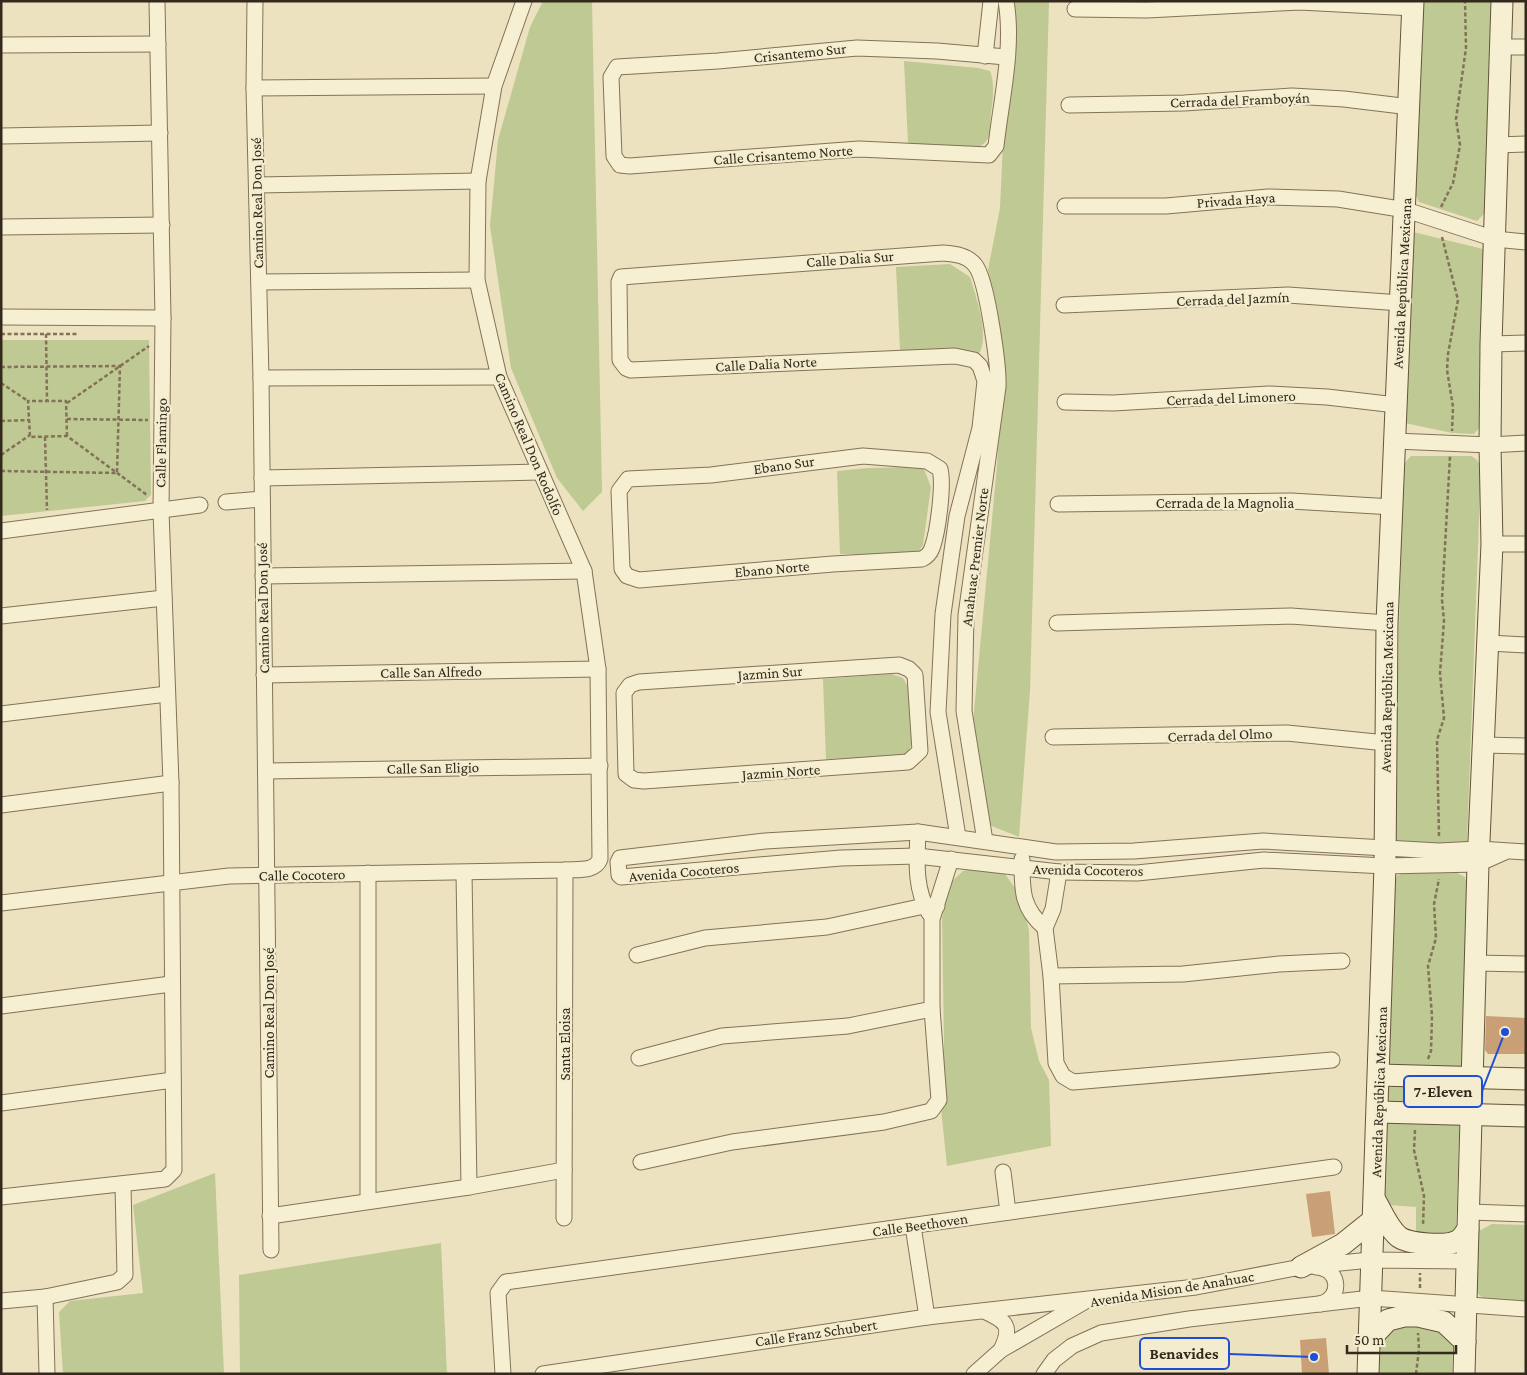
<svg xmlns="http://www.w3.org/2000/svg" width="1527" height="1375" font-family="'Crimson Pro',serif">
  <style>
    .green { fill: #bec993 }
    .building { fill: #c99f76 }
    .lines { fill: none; stroke-linecap: round; stroke-linejoin: round }
    .street-casing { stroke: #837258; stroke-width: 17 }
    .secondary-casing { stroke: #65533b; stroke-width: 23 }
    .path { stroke: #837258; stroke-width: 2.5; stroke-dasharray: 4 2.5; stroke-linecap: butt }
    .street { stroke: #f7efd1; stroke-width: 15 }
    .secondary { stroke: #f7efd1; stroke-width: 21 }
    .labels { text-anchor: middle; stroke-width: 4.5; stroke-linejoin: round; paint-order: stroke }
    .street-label { font-size: 15px; fill: #33291c; stroke: #f3ecce }
    .leader { fill: none; stroke: #1d4ed8; stroke-width: 2 }
    .callout-dot { fill: #1d4ed8; stroke: #f3ecce; stroke-width: 2 }
    .callout { fill: #f3ecce; stroke: #1d4ed8; stroke-width: 2 }
    .callout-label { font-size: 16px; text-anchor: middle; font-weight: bold; fill: #33291c }
  </style>
  <rect width="100%" height="100%" fill="#ece2bf"/>
  <g class="green">
    <polygon points="543,1 592,1 602,492 583,511 557,478 511,368 490,226 498,140 530,27"/>
    <polygon points="1007,1 1049,1 1030,691 1019,837 989,825 972,733 997,466 1002,355 988,270 1000,208 1009,16"/>
    <polygon points="1418,1 1496,1 1488,210 1477,221 1419,202 1413,190"/>
    <path d="M904,61L978,68L990,71C995,84 993,99 991,113C990,121 991,134 987,140C975,159 927,146 908,143Z"/>
    <polygon points="1413,232 1483,249 1480,427 1474,434 1452,433 1405,423"/>
    <path d="M950,264L970,277C976,297 990,335 979,354L900,350L896,267Z"/>
    <polygon points="1,340 149,340 151,495 145,501 1,516"/>
    <polygon points="1411,456 1471,456 1476,459 1481,466 1467,841 1459,848 1402,846 1394,840 1403,465"/>
    <polygon points="915,467 924,469 931,487 923,545 918,552 908,555 840,554 837,471 868,468"/>
    <polygon points="891,674 903,678 908,687 912,743 907,754 893,757 826,759 823,679"/>
    <polygon points="973,869 1005,874 1020,895 1029,930 1031,1028 1039,1061 1049,1080 1051,1146 947,1166 941,1109 944,1043 942,917 950,883 963,871"/>
    <polygon points="1402,873 1457,873 1465,877 1467,885 1456,1234 1416,1240 1416,1207 1389,1205 1381,1190 1394,878"/>
    <polygon points="215,1173 224,1374 63,1374 59,1312 70,1301 143,1293 133,1205"/>
    <polygon points="1492,1224 1526,1225 1526,1303 1494,1302 1480,1296 1472,1285 1473,1241 1479,1231"/>
    <polygon points="441,1243 447,1374 240,1374 239,1275"/>
    <polygon points="1428,1324 1453,1343 1452,1374 1377,1374 1378,1332 1388,1325"/>
  </g>
  <g class="building">
    <polygon points="1486,1016 1526,1018 1526,1054 1488,1054 1485,1050"/>
    <polygon points="1330,1191 1335,1234 1312,1237 1306,1194"/>
    <polygon points="1326,1338 1329,1374 1302,1374 1300,1340"/>
  </g>
  <g class="lines">
    <defs>
      <g id="street">
        <polyline points="255,1 254,88 261,378 271,1250"/>
        <path d="M1006,1C1014,48 1001,100 996,146L989,155L859,149L630,166L620,165L614,156L611,77L617,67L718,61L857,48L937,51L1006,57"/>
        <polyline points="1075,9 1147,10 1300,2 1413,8"/>
        <polyline points="1,45 158,44"/>
        <polyline points="1502,47 1526,47"/>
        <polyline points="985,56 991,1"/>
        <polyline points="254,88 494,86"/>
        <polyline points="1069,105 1184,103 1292,96 1344,99 1410,107"/>
        <polyline points="1,136 160,133"/>
        <polyline points="1497,145 1526,144"/>
        <polyline points="257,185 478,181"/>
        <polyline points="1065,206 1166,206 1268,197 1338,199 1406,210 1495,239 1526,242"/>
        <polyline points="1,227 162,225"/>
        <polyline points="259,282 477,280"/>
        <polyline points="1064,305 1288,295 1401,303"/>
        <polyline points="1,317 163,318"/>
        <polyline points="1491,344 1526,343"/>
        <polyline points="261,378 499,377"/>
        <polyline points="1065,402 1113,403 1269,394 1327,397 1396,405"/>
        <polyline points="1395,441 1490,445 1526,443"/>
        <path d="M863,456L927,461L940,469C944,485 938,532 932,548C930,554 926,557 922,559L833,564L639,580L627,576L622,569L619,491L628,479L711,475Z"/>
        <polyline points="262,478 540,472"/>
        <polyline points="226,502 262,499"/>
        <polyline points="1058,504 1291,501 1393,507"/>
        <polyline points="1,531 200,505"/>
        <polyline points="1492,544 1526,544"/>
        <polyline points="263,576 584,571"/>
        <polyline points="1,616 164,598"/>
        <polyline points="1057,623 1291,616 1387,623"/>
        <polyline points="1488,643 1526,645"/>
        <polygon points="899,665 909,669 915,675 920,751 908,762 644,781 634,780 626,774 624,693 630,685 639,682"/>
        <polyline points="264,675 598,669"/>
        <polyline points="1,714 167,694"/>
        <polyline points="1053,737 1287,733 1386,743"/>
        <polyline points="1483,745 1526,746"/>
        <polyline points="266,771 600,766"/>
        <polyline points="1,805 171,783"/>
        <path d="M918,832C917,859 914,888 929,913"/>
        <path d="M958,837L938,712L943,614L957,516L980,428L985,381L980,366L974,360L955,356L631,370L626,368L620,360L619,282L621,277L943,253C955,254 967,255 975,265C987,279 999,367 998,387L966,615L964,711L985,841"/>
        <polyline points="1505,852 1478,864 1385,866 1264,860 1137,873 1059,872 917,856 841,858 621,877 619,875 618,862 620,858 765,841 918,832 1056,852 1134,851 1263,841 1439,851 1479,849 1526,852"/>
        <path d="M1022,859C1022,889 1021,908 1045,928"/>
        <polyline points="1059,872 1053,909 1045,928 1051,976 1056,1063 1063,1076 1073,1082 1332,1060"/>
        <polyline points="368,873 368,1201"/>
        <polyline points="464,873 469,1187"/>
        <path d="M1,903L229,876L565,870C578,869 595,872 600,859L598,669L584,571L499,377L477,280L478,181L494,86L524,1"/>
        <polyline points="637,955 705,938 827,927 924,906 937,906"/>
        <polyline points="1475,963 1526,964"/>
        <polyline points="1051,976 1183,974 1279,964 1342,961"/>
        <polyline points="1,1006 171,984"/>
        <polyline points="639,1058 722,1036 848,1026 932,1009"/>
        <polyline points="1,1103 173,1080"/>
        <polyline points="641,1162 732,1142 884,1122 931,1111 939,1100 932,1009 932,919 951,859"/>
        <polyline points="1003,1172 1008,1212"/>
        <polyline points="1,1197 165,1179 174,1170 171,783 161,511 163,318 157,1"/>
        <polyline points="1470,1212 1526,1214"/>
        <polyline points="270,1216 469,1187 564,1170"/>
        <polyline points="564,1218 565,870"/>
        <polyline points="913,1226 927,1317"/>
        <path d="M1316,1267C1340,1268 1343,1298 1320,1304"/>
        <polyline points="45,1297 47,1374"/>
        <polyline points="1,1301 45,1297 117,1282 125,1275 123,1185"/>
        <path d="M984,1311C1006,1321 1013,1326 1001,1350"/>
        <polyline points="503,1374 498,1293 506,1282 1334,1167"/>
        <polyline points="543,1374 927,1317 1196,1287 1301,1267 1370,1260 1467,1261"/>
        <polyline points="974,1374 1001,1350 1084,1302"/>
        <polyline points="1044,1374 1054,1360 1072,1346 1101,1333 1189,1319 1371,1298 1526,1309"/>
      </g>
      <g id="secondary">
        <polyline points="1379,1075 1526,1079"/>
        <polyline points="1378,1112 1526,1116"/>
        <path d="M1375,1200C1382,1212 1388,1228 1399,1237C1409,1244 1446,1247 1457,1241C1462,1239 1465,1233 1468,1229"/>
        <polyline points="1301,1267 1343,1244 1373,1220"/>
        <polyline points="1369,1340 1388,1320 1404,1316 1418,1316 1444,1322 1465,1342"/>
        <polyline points="1368,1374 1385,866 1387,623 1413,1"/>
        <polyline points="1464,1374 1478,864 1492,544 1490,445 1491,344 1502,1"/>
      </g>
    </defs>
    <use href="#street" class="street-casing"/>
    <use href="#secondary" class="secondary-casing"/>
    <g class="path">
      <polyline points="1441,207 1453,183 1460,145 1456,119 1466,48 1465,1"/>
      <polyline points="1442,237 1458,300 1448,354 1447,370 1453,407 1452,431"/>
      <polyline points="1,334 78,334"/>
      <polyline points="46,334 47,401"/>
      <polyline points="1,367 120,366 117,473 1,471"/>
      <polyline points="1,383 28,401"/>
      <polyline points="67,403 149,346"/>
      <polyline points="67,419 148,420"/>
      <polyline points="1,421 29,420"/>
      <polyline points="67,436 66,401 28,401 30,437 67,436 147,495"/>
      <polyline points="45,437 47,510"/>
      <polyline points="1,455 30,435"/>
      <polyline points="1439,836 1437,740 1444,718 1440,673 1444,621 1442,600 1450,456"/>
      <polyline points="1428,1059 1431,1051 1432,1016 1428,966 1436,938 1434,904 1439,879"/>
      <polyline points="1415,1130 1414,1150 1424,1196 1423,1226"/>
      <polyline points="1420,1288 1420,1273"/>
      <polyline points="1416,1374 1419,1349 1418,1333"/>
    </g>
    <use href="#street" class="street"/>
    <use href="#secondary" class="secondary"/>
  </g>
  <g class="labels">
    <g class="street-label">
      <text transform="translate(800 53) rotate(-6)" y="5">Crisantemo Sur</text>
      <text transform="translate(1240 100) rotate(-2)" y="5">Cerrada del Framboyán</text>
      <text transform="translate(783 155) rotate(-4)" y="5">Calle Crisantemo Norte</text>
      <text transform="translate(1236 200) rotate(-4)" y="5">Privada Haya</text>
      <text transform="translate(257 203) rotate(-91)" y="5">Camino Real Don José</text>
      <text transform="translate(850 259) rotate(-4)" y="5">Calle Dalia Sur</text>
      <text transform="translate(1402 283) rotate(-87)" y="5">Avenida República Mexicana</text>
      <text transform="translate(1233 299) rotate(-2)" y="5">Cerrada del Jazmín</text>
      <text transform="translate(766 364) rotate(-3)" y="5">Calle Dalia Norte</text>
      <text transform="translate(1231 398) rotate(-2)" y="5">Cerrada del Limonero</text>
      <text transform="translate(161 443) rotate(-89)" y="5">Calle Flamingo</text>
      <text transform="translate(529 444) rotate(67)" y="5">Camino Real Don Rodolfo</text>
      <text transform="translate(784 465) rotate(-8)" y="5">Ebano Sur</text>
      <text x="1225" y="508">Cerrada de la Magnolia</text>
      <text transform="translate(975 557) rotate(-83)" y="5">Anahuac Premier Norte</text>
      <text transform="translate(772 569) rotate(-5)" y="5">Ebano Norte</text>
      <text transform="translate(263 608) rotate(-91)" y="5">Camino Real Don José</text>
      <text transform="translate(431 672) rotate(-1)" y="5">Calle San Alfredo</text>
      <text transform="translate(770 673) rotate(-4)" y="5">Jazmin Sur</text>
      <text transform="translate(1387 687) rotate(-89)" y="5">Avenida República Mexicana</text>
      <text transform="translate(1220 735) rotate(-2)" y="5">Cerrada del Olmo</text>
      <text transform="translate(433 768) rotate(-1)" y="5">Calle San Eligio</text>
      <text transform="translate(781 772) rotate(-4)" y="5">Jazmin Norte</text>
      <text transform="translate(1088 870) rotate(1)" y="5">Avenida Cocoteros</text>
      <text transform="translate(684 872) rotate(-5)" y="5">Avenida Cocoteros</text>
      <text transform="translate(302 875) rotate(-1)" y="5">Calle Cocotero</text>
      <text transform="translate(269 1013) rotate(-90)" y="5">Camino Real Don José</text>
      <text transform="translate(565 1044) rotate(-90)" y="5">Santa Eloisa</text>
      <text transform="translate(1379 1092) rotate(-88)" y="5">Avenida República Mexicana</text>
      <text transform="translate(920 1225) rotate(-8)" y="5">Calle Beethoven</text>
      <text transform="translate(1172 1289) rotate(-9)" y="5">Avenida Mision de Anahuac</text>
      <text transform="translate(816 1333) rotate(-8)" y="5">Calle Franz Schubert</text>
    </g>
  </g>
  <path class="leader" d="M1505 1032L1482 1091M1314 1357L1229 1354"/>
  <g class="callout-dot">
    <circle cx="1505" cy="1032" r="5"/>
    <circle cx="1314" cy="1357" r="5"/>
  </g>
  <g class="callout">
    <rect x="1404" y="1076" width="78" height="31" rx="5"/>
    <rect x="1140" y="1338" width="89" height="31" rx="5"/>
  </g>
  <g class="callout-label">
    <text x="1443" y="1097">7-Eleven</text>
    <text x="1184" y="1359">Benavides</text>
  </g>
  <rect width="1527" height="1375" fill="none" stroke="#33291c" stroke-width="5"/>
  <path d="M1347 1345v8h109v-8" fill="none" stroke="#33291c" stroke-width="2.5"/>
  <text x="1354" y="1345" font-size="15" fill="#33291c" stroke="#f3ecce" stroke-width="4" paint-order="stroke">50 m</text>
</svg>
